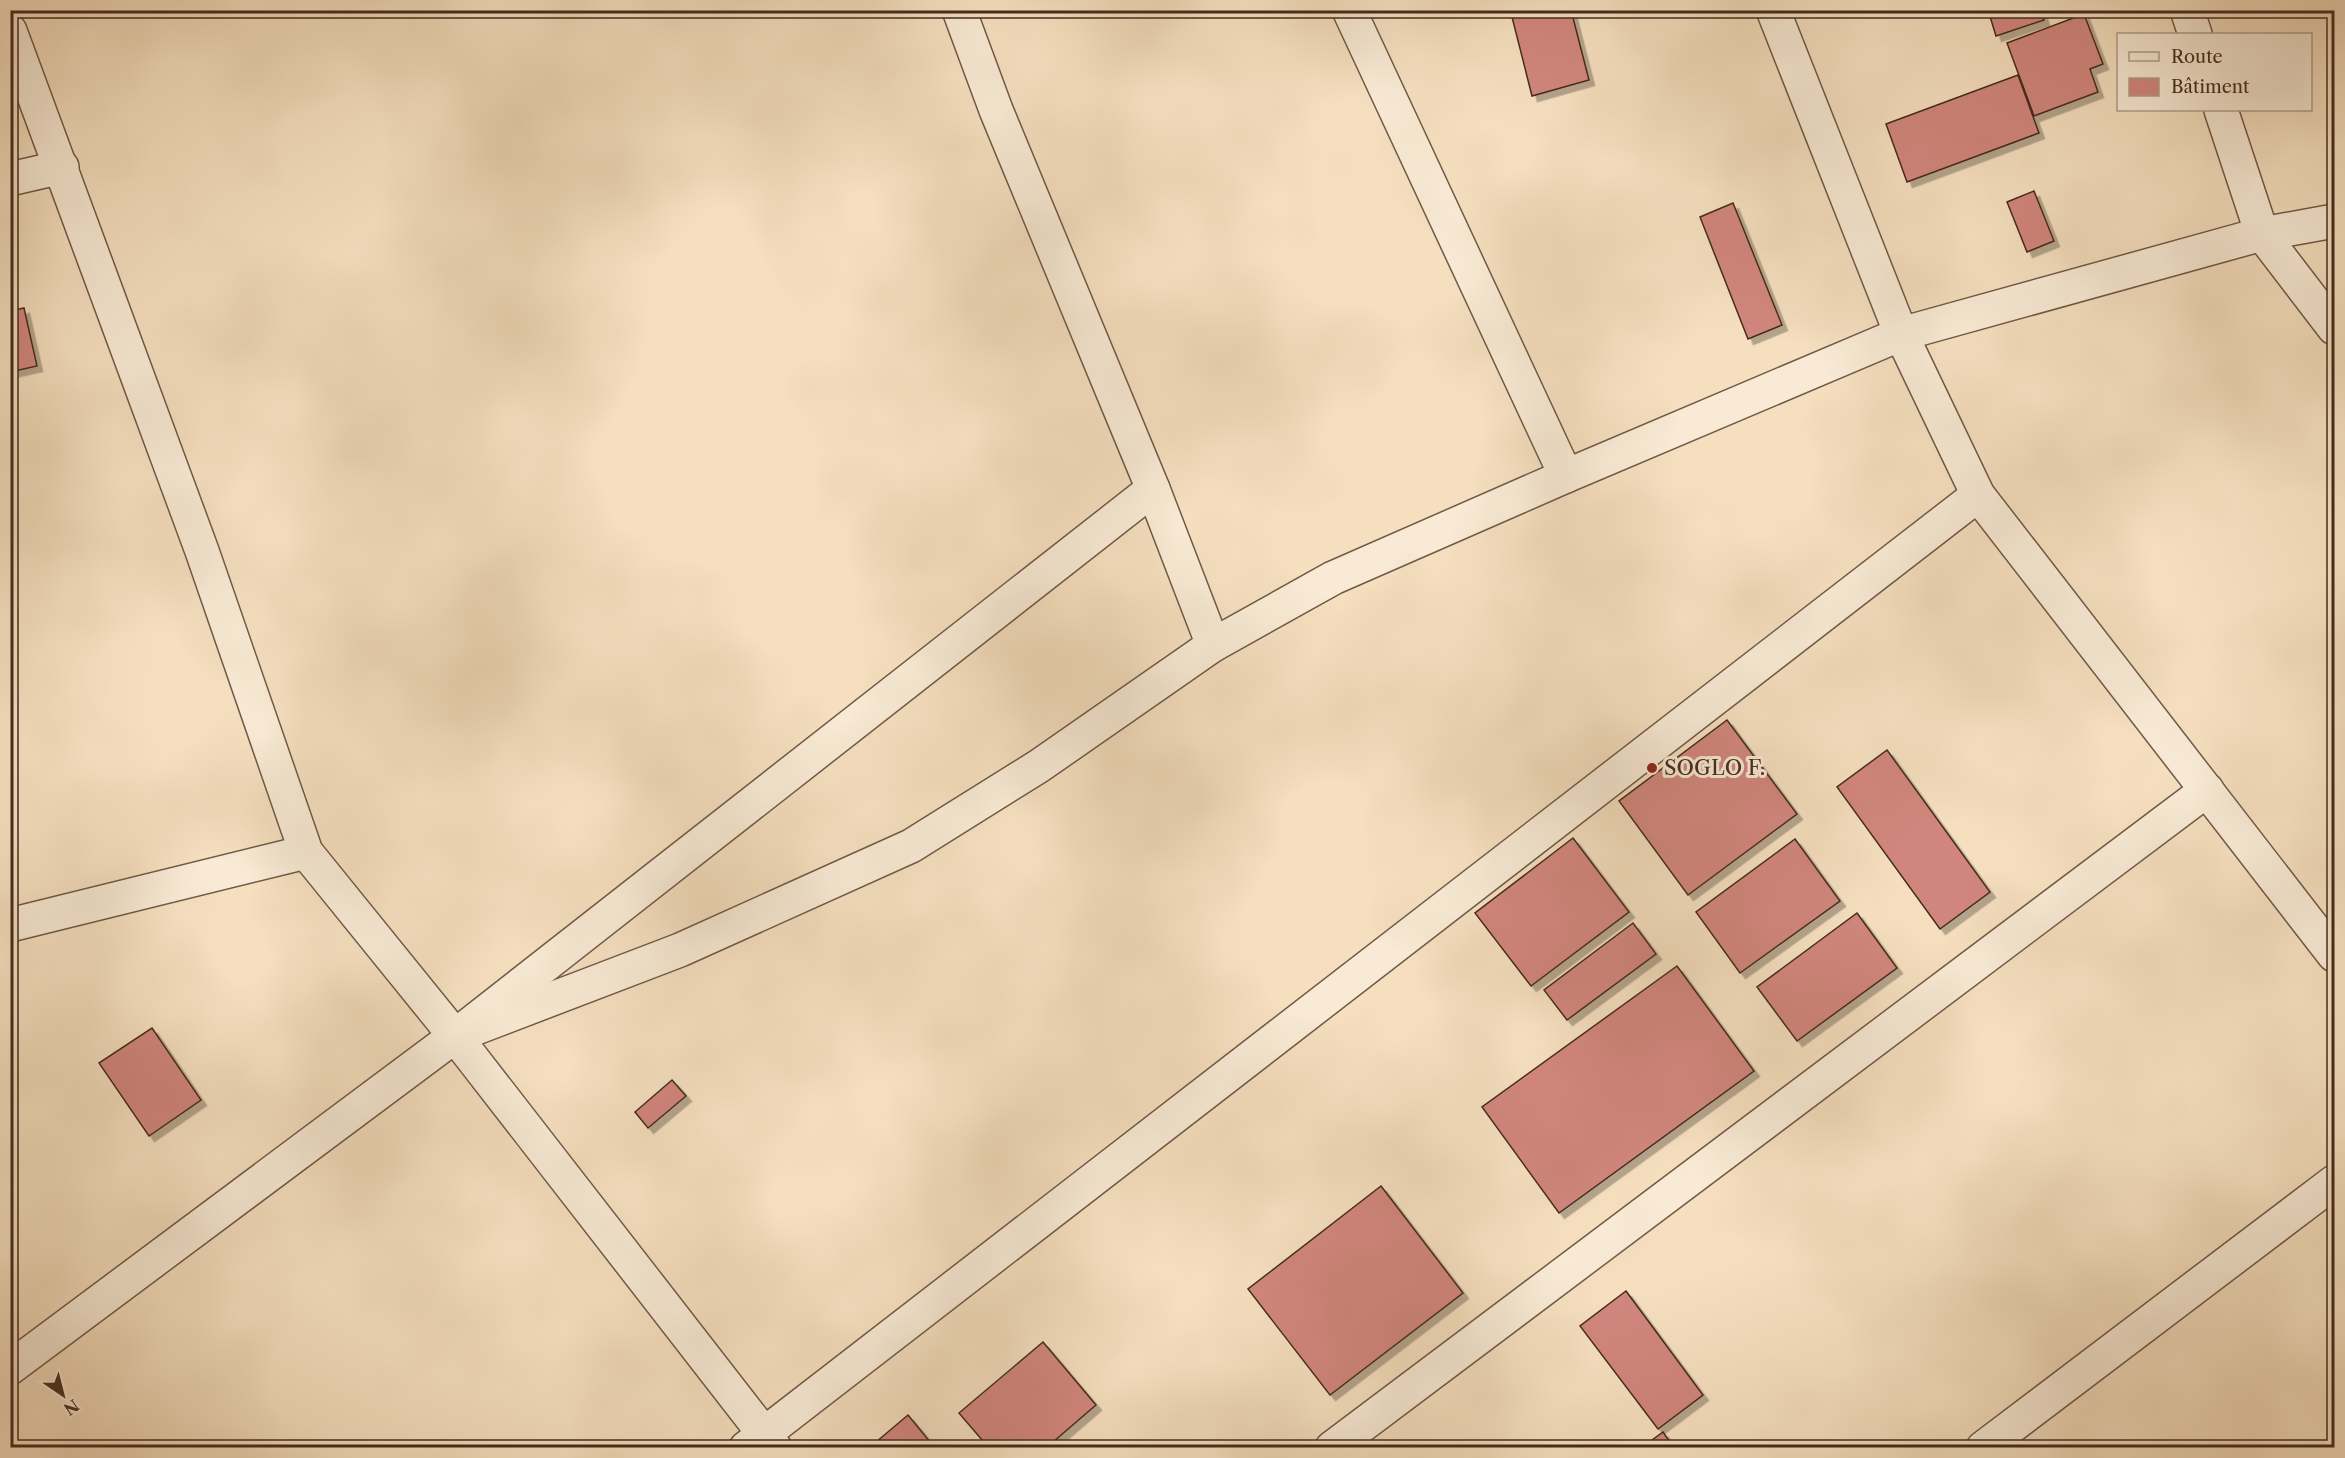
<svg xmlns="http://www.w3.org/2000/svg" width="2345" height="1458" font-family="'Libre Caslon Text',serif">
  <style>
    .building { fill: #d1867d; stroke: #442c1e; stroke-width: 1.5; filter: url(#shadow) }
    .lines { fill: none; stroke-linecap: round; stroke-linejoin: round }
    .street-casing { stroke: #705946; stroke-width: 36 }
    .street { stroke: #f8ead5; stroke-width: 33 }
    .poi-dot { fill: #8f2418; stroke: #f8ead5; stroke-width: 2 }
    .labels { text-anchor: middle; stroke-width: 6; stroke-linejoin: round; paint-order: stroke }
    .poi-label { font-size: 21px; fill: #442c1e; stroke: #f8ead5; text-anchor: start }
  </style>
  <defs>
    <filter id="shadow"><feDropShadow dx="5.5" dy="5.5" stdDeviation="0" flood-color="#0004"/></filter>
  </defs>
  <rect width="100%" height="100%" fill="#f5dfbf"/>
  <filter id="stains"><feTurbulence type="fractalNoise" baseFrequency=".00333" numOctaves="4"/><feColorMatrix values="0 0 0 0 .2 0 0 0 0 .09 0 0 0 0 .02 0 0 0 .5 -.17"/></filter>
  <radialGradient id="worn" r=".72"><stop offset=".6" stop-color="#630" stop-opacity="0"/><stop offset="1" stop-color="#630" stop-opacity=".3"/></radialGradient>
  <g class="building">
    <polygon points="1536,10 1571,10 1589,80 1532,96 1512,17"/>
    <polygon points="1988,10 2041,10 2044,20 1996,36"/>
    <polygon points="2084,14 2103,64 2090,69 2098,92 2034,116 2007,43"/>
    <polygon points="2018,75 2039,133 1907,182 1886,124"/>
    <polygon points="2034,191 2054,241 2027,252 2007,202"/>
    <polygon points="1733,203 1782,325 1748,339 1700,217"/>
    <polygon points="24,308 37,366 10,372 10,311"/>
    <polygon points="1727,720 1797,814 1688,895 1619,801"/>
    <polygon points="1887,750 1990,892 1940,929 1837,787"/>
    <polygon points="1573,838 1629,912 1531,986 1475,913"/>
    <polygon points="1795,839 1840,901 1740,973 1696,912"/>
    <polygon points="1857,913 1897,968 1797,1041 1757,987"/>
    <polygon points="1633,923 1656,954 1567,1020 1544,990"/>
    <polygon points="1677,966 1754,1071 1559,1213 1482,1107"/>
    <polygon points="152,1028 201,1100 149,1136 99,1063"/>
    <polygon points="672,1080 686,1096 648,1128 635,1112"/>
    <polygon points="1381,1186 1463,1293 1330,1395 1248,1289"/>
    <polygon points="1626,1291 1703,1395 1658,1429 1580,1326"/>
    <polygon points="1043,1342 1096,1405 1046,1448 989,1448 959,1413"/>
    <polygon points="908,1415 935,1448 869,1448"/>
    <polygon points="1663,1432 1674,1448 1641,1448"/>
  </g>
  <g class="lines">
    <defs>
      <g id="street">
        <polyline points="959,10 996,110 1153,489 1213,645"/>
        <polyline points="1349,10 1566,476"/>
        <polyline points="1773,10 1901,334 1978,495 2334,955"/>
        <polyline points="2187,10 2195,34"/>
        <polyline points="10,31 202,551 306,852 455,1036 775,1448"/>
        <polyline points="2221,110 2262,234 2334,328"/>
        <polyline points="10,179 62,167"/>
        <polyline points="10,925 306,852"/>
        <polyline points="455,1036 680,950 911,846 1039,766 1213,645 1333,578 1566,476 1901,334 2262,234 2334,221"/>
        <polyline points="10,1368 455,1036 1153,489"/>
        <polyline points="746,1448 1978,495"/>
        <polyline points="1332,1448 2207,790"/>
        <polyline points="1983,1448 2334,1182"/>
      </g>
    </defs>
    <use href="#street" class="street-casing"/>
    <use href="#street" class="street"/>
  </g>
  <circle class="poi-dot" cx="1652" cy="768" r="6"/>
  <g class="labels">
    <g class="poi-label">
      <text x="1664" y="775">SOGLO F.</text>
    </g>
  </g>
  <rect width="2345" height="1458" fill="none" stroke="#f5dfbf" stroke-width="36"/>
  <rect x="12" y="12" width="2321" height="1434" fill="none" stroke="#442c1e" stroke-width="3"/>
  <rect x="18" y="18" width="2309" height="1422" fill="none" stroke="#442c1e" stroke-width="1.5"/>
  <rect x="2117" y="33" width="195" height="78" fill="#f8ead5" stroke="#b09e8c" stroke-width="1.5"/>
  <rect x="2129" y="52" width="30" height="9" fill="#f8ead5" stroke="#b09e8c" stroke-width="1.5"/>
  <text x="2171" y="63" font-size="18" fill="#442c1e">Route</text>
  <rect x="2129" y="78" width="30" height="18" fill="#d1867d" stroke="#b09e8c" stroke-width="1.5"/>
  <text x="2171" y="93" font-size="18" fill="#442c1e">Bâtiment</text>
  <g transform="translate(63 1395) rotate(145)" stroke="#f8ead5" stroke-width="4.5" paint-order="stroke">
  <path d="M0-4.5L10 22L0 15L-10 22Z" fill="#442c1e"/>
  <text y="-9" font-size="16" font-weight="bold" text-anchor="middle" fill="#442c1e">N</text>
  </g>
  <rect width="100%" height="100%" filter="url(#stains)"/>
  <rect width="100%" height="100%" fill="url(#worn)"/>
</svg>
